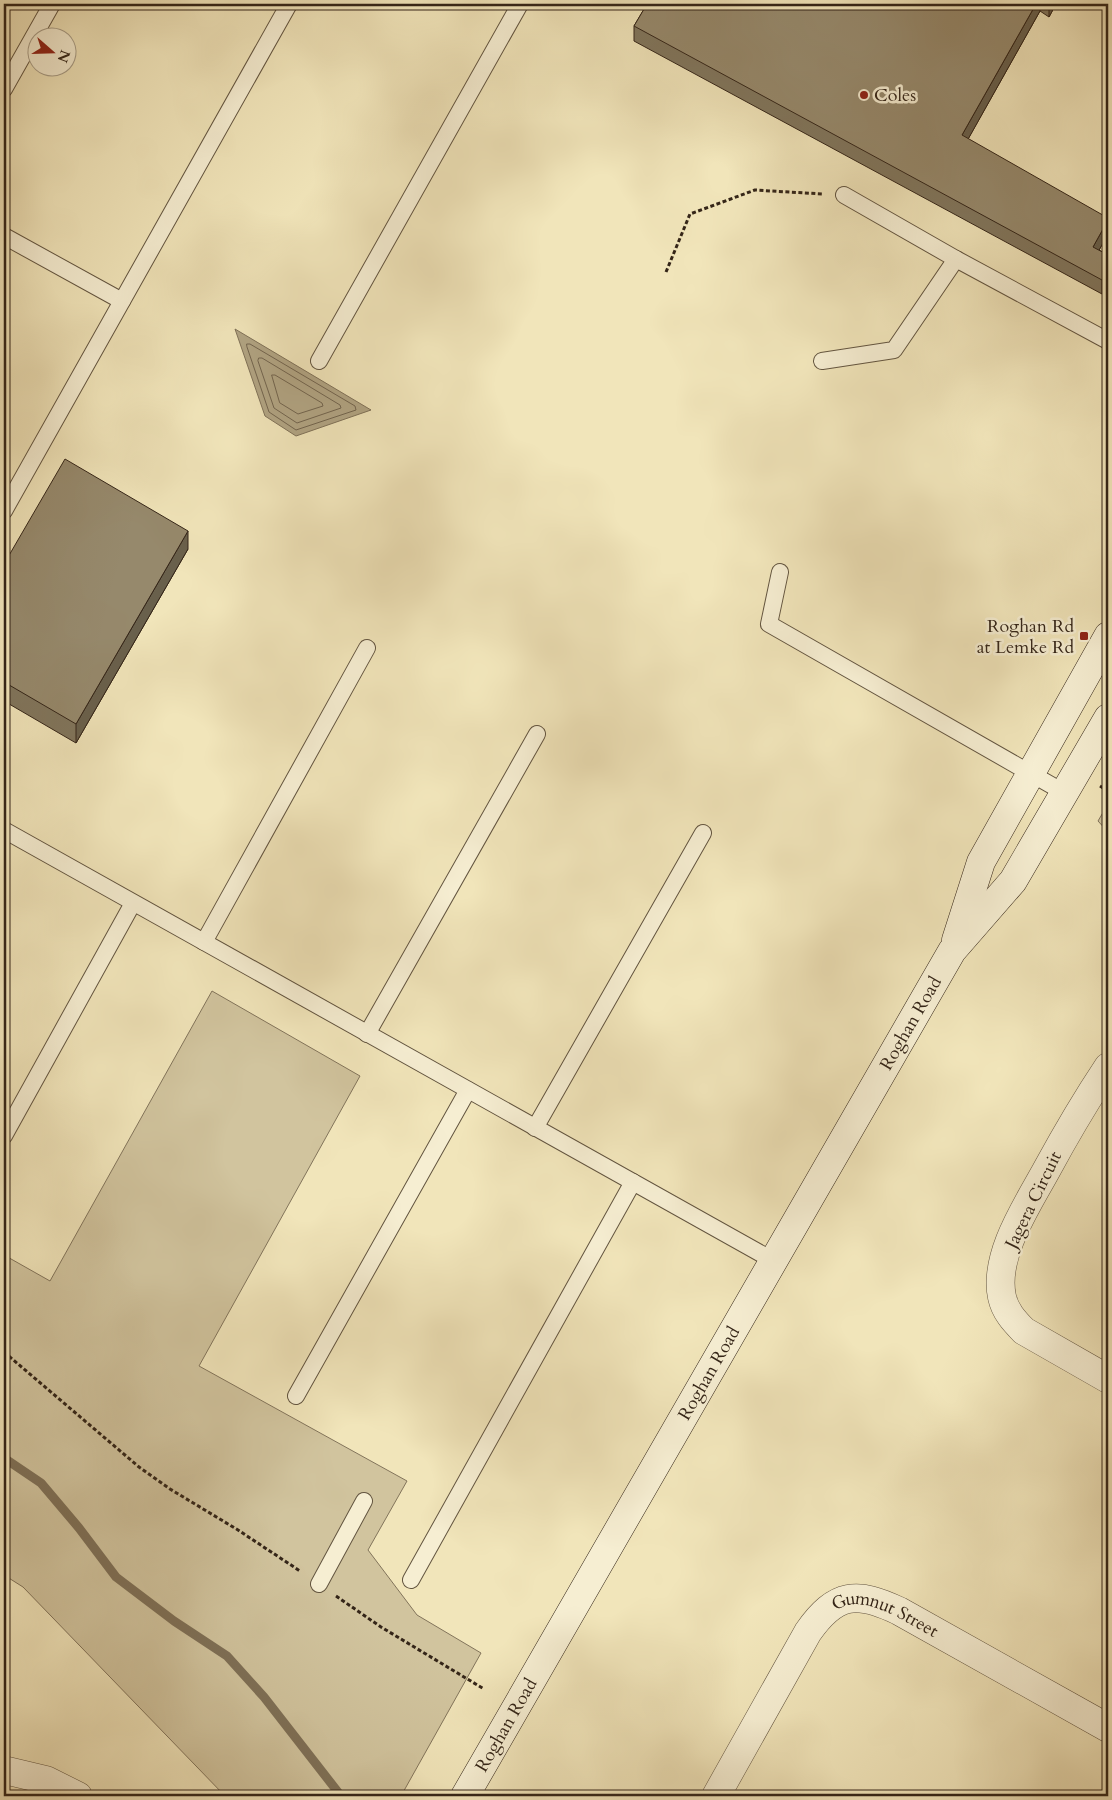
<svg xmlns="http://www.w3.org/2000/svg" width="1112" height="1800" font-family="Cardo,serif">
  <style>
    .green { fill: #d1c49e; stroke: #82745b }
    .water { fill: #b1a483; stroke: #7f7158 }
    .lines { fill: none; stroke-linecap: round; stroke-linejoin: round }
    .shore { stroke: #72644e; stroke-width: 1 }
    .stream { stroke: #7f7158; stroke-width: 9 }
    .service-casing { stroke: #635540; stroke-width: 18 }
    .minor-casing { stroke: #635540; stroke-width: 29 }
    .secondary-casing { stroke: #342518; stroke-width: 29 }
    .path { stroke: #342518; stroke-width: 3; stroke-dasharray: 4 2.5; stroke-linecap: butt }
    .service { stroke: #f6eed2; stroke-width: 16 }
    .minor { stroke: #f6eed2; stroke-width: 28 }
    .secondary { stroke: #f6eed2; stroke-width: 28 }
    .wall { fill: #81765d; stroke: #342518 }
    .shaded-wall { fill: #69604c; stroke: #342518 }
    .building { fill: #96896c; stroke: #342518 }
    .poi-dot { fill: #8f2418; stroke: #f6eed2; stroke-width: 2 }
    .labels { text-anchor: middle; stroke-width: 5; stroke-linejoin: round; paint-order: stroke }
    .poi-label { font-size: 18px; fill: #342518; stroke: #f6eed2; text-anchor: start }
    .street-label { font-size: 18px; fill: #342518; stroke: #f6eed2 }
  </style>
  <rect width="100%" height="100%" fill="#f1e5ba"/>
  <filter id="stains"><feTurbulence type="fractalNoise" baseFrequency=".004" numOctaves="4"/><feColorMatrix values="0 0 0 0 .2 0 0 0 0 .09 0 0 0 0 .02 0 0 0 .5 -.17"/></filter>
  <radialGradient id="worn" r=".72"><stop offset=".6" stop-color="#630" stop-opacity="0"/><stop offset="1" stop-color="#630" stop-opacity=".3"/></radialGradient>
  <g class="green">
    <polygon points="1108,804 1108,832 1098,821"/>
    <polygon points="212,991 360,1076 199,1366 407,1481 368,1550 417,1615 481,1653 401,1796 225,1796 23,1587 4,1575 4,1255 50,1281"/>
  </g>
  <polygon class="water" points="235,329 371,410 296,436 265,416"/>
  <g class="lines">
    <g class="shore">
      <polygon points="247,344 250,344 355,406 356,410 296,430 269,412 247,347"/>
      <polygon points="259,358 262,358 340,405 341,408 297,423 274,408 258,361"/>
      <polygon points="272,375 275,375 322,403 323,406 298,414 280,403"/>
    </g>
    <polyline class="stream" points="4,1458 41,1483 79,1528 116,1577 174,1621 227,1656 264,1697 341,1796"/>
    <defs>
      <g id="service">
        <polyline points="4,89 52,4"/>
        <polyline points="844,195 956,259 1108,341"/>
        <polyline points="4,236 122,301"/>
        <polyline points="319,361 520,4"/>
        <polyline points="822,361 894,350 956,259"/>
        <polyline points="4,511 289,4"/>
        <polyline points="780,572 769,624 1065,793"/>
        <polyline points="4,830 774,1261"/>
        <polyline points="204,942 367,648"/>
        <polyline points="367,1034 537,734"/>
        <polyline points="535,1128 703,833"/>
        <polyline points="4,1136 133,903"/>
        <polyline points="296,1396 468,1090"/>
        <polyline points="411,1580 633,1182"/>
        <polyline points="319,1584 364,1501"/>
      </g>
      <g id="minor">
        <path d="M1108,1067C1086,1100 1066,1134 1047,1169C1028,1204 993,1255 1002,1297C1005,1311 1014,1321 1024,1331L1108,1379"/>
        <polyline points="4,1770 46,1780 78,1796"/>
        <path id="s1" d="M716,1796L808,1632C836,1592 857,1591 899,1611L1108,1728"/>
      </g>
      <g id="secondary">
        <polyline points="956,940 981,862 1108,636"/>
        <path id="s2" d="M465,1796L952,951L1013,881L1108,718"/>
      </g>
    </defs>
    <use href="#service" class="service-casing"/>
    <use href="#minor" class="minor-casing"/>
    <use href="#secondary" class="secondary-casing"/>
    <g class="path">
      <polyline points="666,272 690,214 755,190 822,194"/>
      <polyline points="1100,786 1108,791"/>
      <polyline points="4,1352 139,1467 170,1489 238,1530 300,1571"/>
      <polyline points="336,1596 381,1627 484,1689"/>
    </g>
    <use href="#service" class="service"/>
    <use href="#minor" class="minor"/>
    <use href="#secondary" class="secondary"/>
  </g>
  <g class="wall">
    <polygon points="647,4 1056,4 1049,17 1040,11 968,139 1108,234 1099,250 1108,255 1108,284 1102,294 634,41 634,26"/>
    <polygon points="188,549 76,743 4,701 4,564"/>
  </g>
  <g class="shaded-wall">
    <polygon points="1036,4 1040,4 1040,11 962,150 962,135"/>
    <polygon points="1049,4 1056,4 1049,17"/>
    <polygon points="1108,220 1108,234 1093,261 1093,247"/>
    <polygon points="1108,269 1108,284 1102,294 1102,280"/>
    <polygon points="188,531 188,549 76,743 76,724"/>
  </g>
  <g class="building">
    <polygon points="647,4 1036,4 962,135 1108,218 1108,220 1093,247 1108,255 1108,269 1102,280 634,26"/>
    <polygon points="65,459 188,531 76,724 4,682 4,564"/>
  </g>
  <g class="poi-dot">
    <circle cx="864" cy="95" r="5"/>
    <rect x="1079" y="631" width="10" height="10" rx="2.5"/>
  </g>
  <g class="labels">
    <g class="poi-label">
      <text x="874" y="101">Coles</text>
      <text x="1074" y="632" text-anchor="end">Roghan Rd<tspan x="1074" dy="21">at Lemke Rd</tspan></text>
    </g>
    <g class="street-label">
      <text dy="6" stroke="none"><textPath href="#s2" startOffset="892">Roghan Road</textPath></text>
      <text transform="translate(1033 1200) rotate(-64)" y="6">Jagera Circuit</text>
      <text dy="6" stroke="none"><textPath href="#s2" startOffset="488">Roghan Road</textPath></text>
      <text dy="6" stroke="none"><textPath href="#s1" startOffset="281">Gumnut Street</textPath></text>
      <text dy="6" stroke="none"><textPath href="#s2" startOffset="82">Roghan Road</textPath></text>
    </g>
  </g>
  <rect width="1112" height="1800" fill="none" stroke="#f1e5ba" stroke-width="20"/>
  <rect x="5" y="5" width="1102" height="1790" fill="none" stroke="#342518" stroke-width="2.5"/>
  <rect x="10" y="10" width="1092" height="1780" fill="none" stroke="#342518"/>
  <g transform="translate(52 52) rotate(110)"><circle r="24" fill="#f6eed2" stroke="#a89e88"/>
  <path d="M0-4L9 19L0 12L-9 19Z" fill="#8f2418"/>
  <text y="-8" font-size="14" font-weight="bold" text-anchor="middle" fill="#342518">N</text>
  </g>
  <rect width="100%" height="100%" filter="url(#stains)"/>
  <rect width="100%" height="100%" fill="url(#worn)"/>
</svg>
